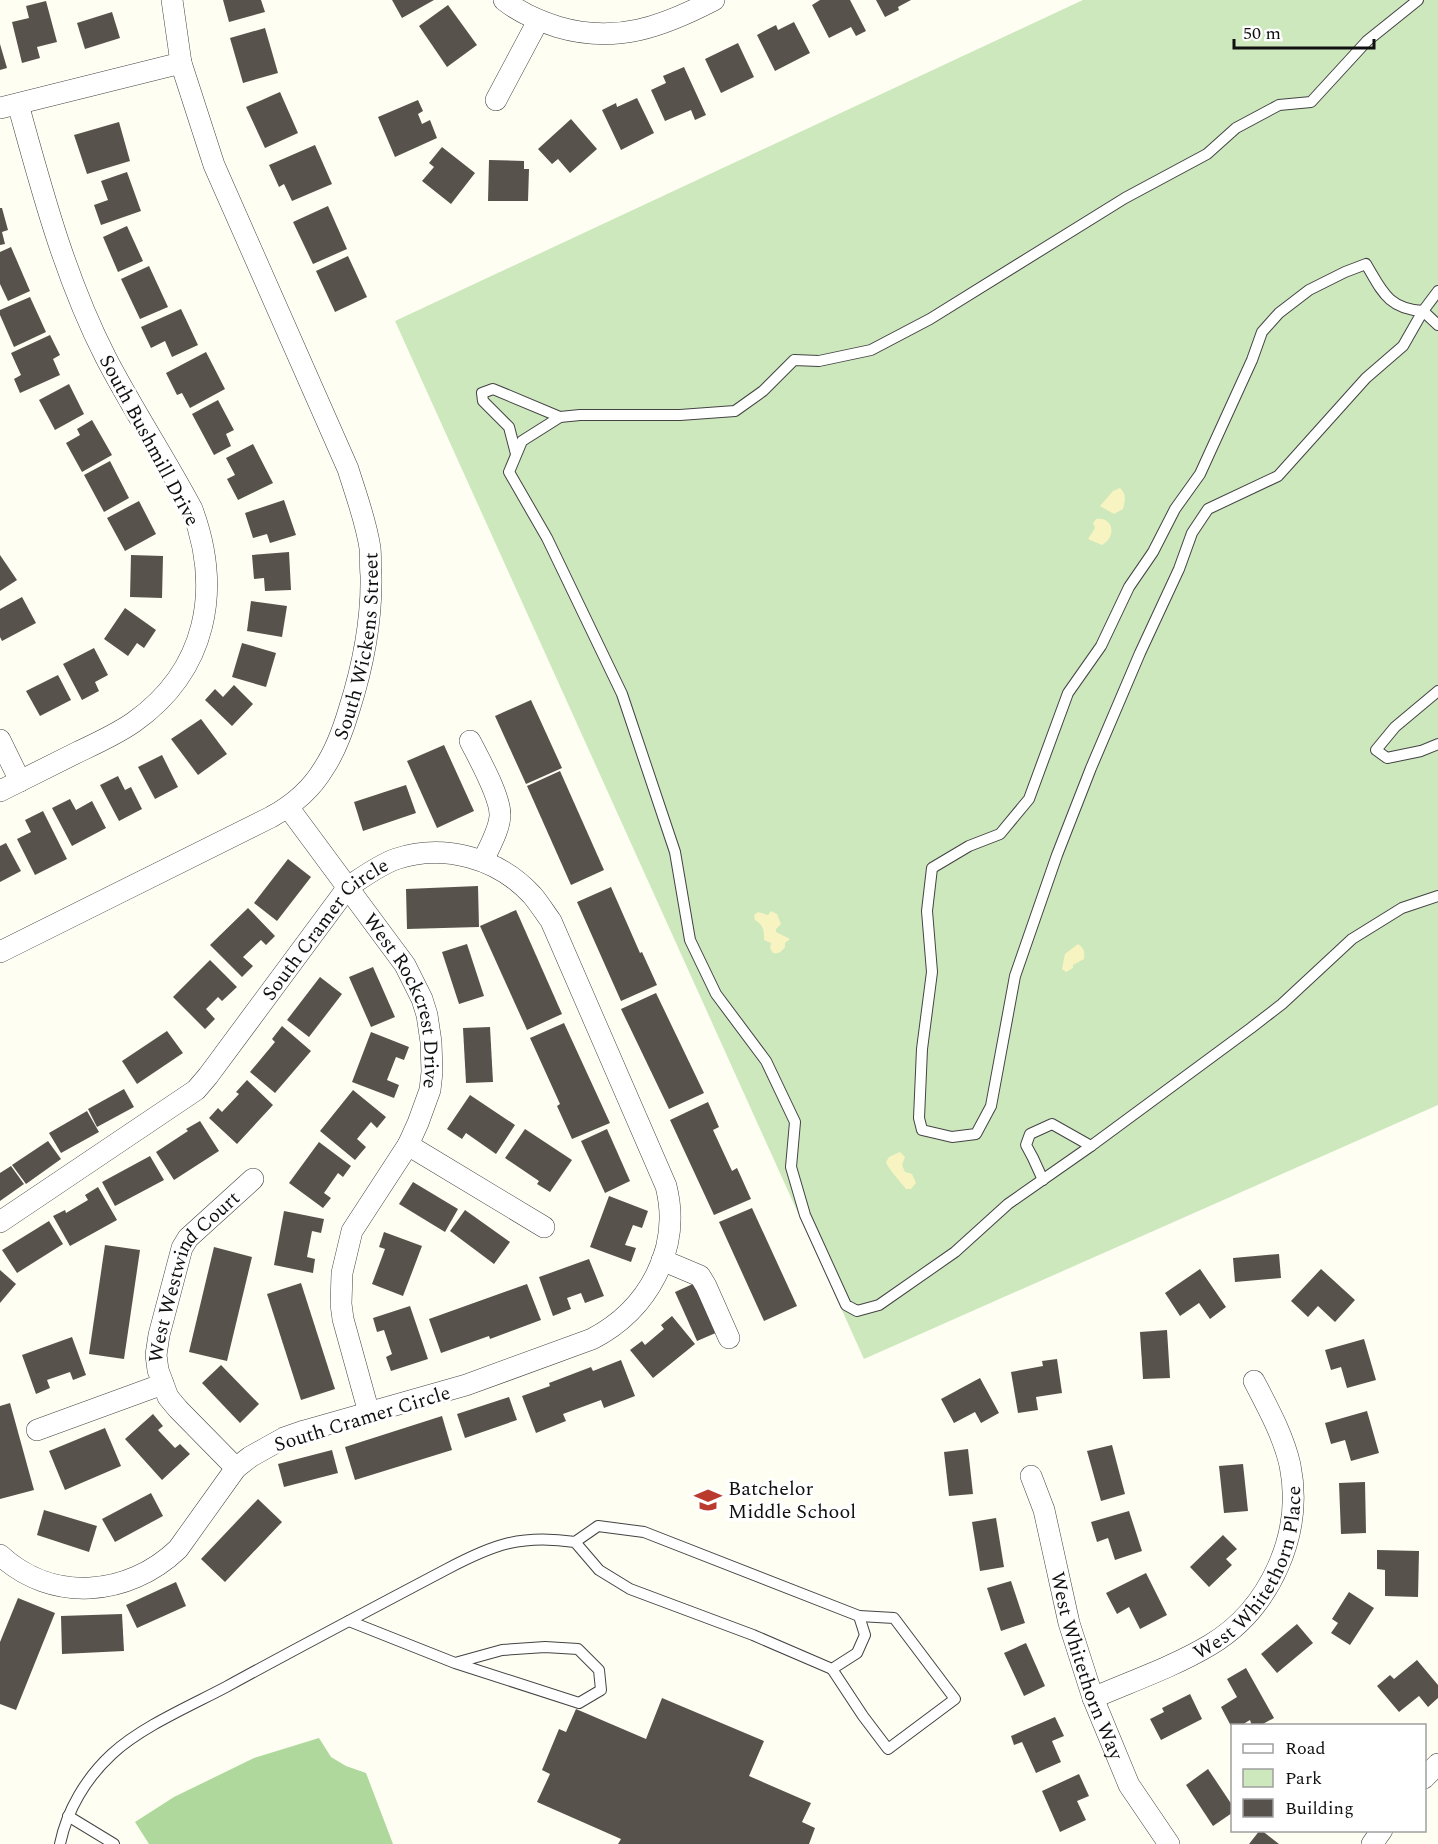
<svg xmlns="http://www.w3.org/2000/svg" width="1438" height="1844" font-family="Spectral,serif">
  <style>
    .green { fill: #cde8bd }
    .forest { fill: #afd89d }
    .sand { fill: #f8f4c1 }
    .building { fill: #58524c }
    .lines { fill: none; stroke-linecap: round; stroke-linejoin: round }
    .lane-casing { stroke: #434343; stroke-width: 12 }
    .street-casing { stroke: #434343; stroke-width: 22 }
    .lane { stroke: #fff; stroke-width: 10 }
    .street { stroke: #fff; stroke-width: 21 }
    .labels { text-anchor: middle; stroke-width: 6; stroke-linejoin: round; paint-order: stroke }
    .street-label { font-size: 20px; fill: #101010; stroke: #fff }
    .poi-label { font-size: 20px; fill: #101010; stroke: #fff; text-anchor: start }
  </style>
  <rect width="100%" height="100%" fill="#fefef3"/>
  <polygon class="green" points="1083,0 1438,0 1438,1105 864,1359 395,321"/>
  <polygon class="forest" points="319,1738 331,1757 346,1766 366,1773 393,1844 149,1844 135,1822 174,1797 254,1758"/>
  <g class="sand">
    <path d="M1120,488C1127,494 1125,501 1123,509L1114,514L1100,506L1113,491Z"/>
    <path d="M1096,519C1115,517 1116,538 1102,545L1088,539L1095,528L1093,523Z"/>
    <path d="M771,911L777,914L781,924L776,929V932L790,939L785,943V947C781,952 779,954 773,953L770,948L771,943L764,940C764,931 764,925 755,920L754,915L758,912L768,915Z"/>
    <path d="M1078,944C1084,948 1085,952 1084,959L1073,965V968L1066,972L1062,969L1065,954Z"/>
    <path d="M900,1152L905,1157L902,1165L905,1172L912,1174L916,1183L911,1189H906C902,1184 887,1167 886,1162L889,1157Z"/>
  </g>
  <g class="building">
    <polygon points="223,0 261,0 265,12 229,22"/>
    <polygon points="392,0 434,0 402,18"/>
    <polygon points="820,0 850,0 866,31 856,36 851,27 829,38 812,5"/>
    <polygon points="876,0 911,0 898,7 899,10 885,17"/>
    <polygon points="46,1 57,42 37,47 40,58 22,63 12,22 29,18 26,6"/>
    <polygon points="448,5 477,45 447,67 419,26"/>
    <polygon points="112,12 120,38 85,49 77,23"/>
    <polygon points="794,22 810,53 775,71 757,35 776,25 778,30"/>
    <polygon points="265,28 278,73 243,83 230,38"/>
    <polygon points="738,43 754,77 721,93 705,59"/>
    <polygon points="0,44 7,68 0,70"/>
    <polygon points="684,67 706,115 695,120 691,110 665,121 651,90 666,83 663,76"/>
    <polygon points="280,92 298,133 265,148 246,107"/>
    <polygon points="637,98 654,133 621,150 602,110 616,103 617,107"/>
    <polygon points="418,100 423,111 418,114 422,124 430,120 437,138 395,157 378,117"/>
    <polygon points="571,119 597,149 570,173 558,159 552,164 538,149"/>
    <polygon points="119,122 130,161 87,174 74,135"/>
    <polygon points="315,145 332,184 292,201 284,184 279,187 269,165"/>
    <polygon points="442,147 475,173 451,204 422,181 434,167 429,163"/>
    <polygon points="489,160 524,161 524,169 529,169 528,201 488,201"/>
    <polygon points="127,172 141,211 101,225 94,205 108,200 101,181"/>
    <polygon points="328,206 347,249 313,264 293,222"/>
    <polygon points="0,208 2,208 8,230 2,232 5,244 0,245"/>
    <polygon points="127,226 143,261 118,272 103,237"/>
    <polygon points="11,247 30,291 8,301 0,284 0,252"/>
    <polygon points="348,256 367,297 335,312 316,271"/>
    <polygon points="149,266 168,307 140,319 121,279"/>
    <polygon points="30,297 46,332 14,347 0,315 0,310"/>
    <polygon points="181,309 198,345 172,357 165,341 151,348 141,327"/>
    <polygon points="50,335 60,355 53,359 60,375 20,393 14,379 21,375 11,353"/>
    <polygon points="206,352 225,389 190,408 182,393 177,395 166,373"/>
    <polygon points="69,384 84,414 55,430 39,400"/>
    <polygon points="218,400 234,430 226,434 231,446 214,455 192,414"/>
    <polygon points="92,420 112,455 82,472 66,443 80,435 77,429"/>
    <polygon points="253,444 273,483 238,500 227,479 235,475 226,458"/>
    <polygon points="110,461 129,498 104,512 84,475"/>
    <polygon points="284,500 296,535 270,543 267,534 253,538 245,513"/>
    <polygon points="139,501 156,534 125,551 107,518"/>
    <polygon points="289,552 291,590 265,591 264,578 254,579 252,555"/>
    <polygon points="0,555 17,580 0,591"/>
    <polygon points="131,555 163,556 162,598 130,597"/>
    <polygon points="22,597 36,623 2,641 0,637 0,609"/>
    <polygon points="251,601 287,606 282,637 247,631"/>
    <polygon points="125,608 156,630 144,648 137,643 128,656 104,639"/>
    <polygon points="242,643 276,653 266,687 232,677"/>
    <polygon points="94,648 108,675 95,682 99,691 82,700 63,664"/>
    <polygon points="58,675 71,700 40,716 26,691"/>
    <polygon points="234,685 253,704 232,726 205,700 215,689 223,697"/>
    <polygon points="531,700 562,768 526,784 495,716"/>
    <polygon points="201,719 227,754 198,775 171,739"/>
    <polygon points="444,745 474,811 437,828 407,761"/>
    <polygon points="162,755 178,787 155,799 138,767"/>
    <polygon points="560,771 604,870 571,885 527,786"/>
    <polygon points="118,776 125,790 131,787 142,809 119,821 100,785"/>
    <polygon points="406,785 416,813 363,831 354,802"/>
    <polygon points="70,799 76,810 92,801 106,828 72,846 52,808"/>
    <polygon points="43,811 67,859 35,875 17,839 31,832 25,820"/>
    <polygon points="6,843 21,871 0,882 0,846"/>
    <polygon points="288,859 311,877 277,921 254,903"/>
    <polygon points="478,886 479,927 407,929 406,889"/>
    <polygon points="611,887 640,953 642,952 657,985 621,1001 577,902"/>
    <polygon points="248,908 275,936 266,945 261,940 243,957 253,966 242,977 210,945"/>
    <polygon points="516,910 562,1014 527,1030 480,926"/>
    <polygon points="467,944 484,996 459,1004 442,952"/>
    <polygon points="210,960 237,987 222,1001 218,997 206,1009 215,1019 205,1029 173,997"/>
    <polygon points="373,967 395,1017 371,1027 349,977"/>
    <polygon points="320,977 342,994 309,1037 287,1020"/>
    <polygon points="656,993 704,1093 669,1109 621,1009"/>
    <polygon points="564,1023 610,1123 572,1139 557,1106 560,1104 530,1038"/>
    <polygon points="282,1026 311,1051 275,1093 250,1072 275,1042 272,1039"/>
    <polygon points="490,1027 493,1082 466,1083 463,1028"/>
    <polygon points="167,1031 183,1053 137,1084 122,1061"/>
    <polygon points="371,1032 409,1047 404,1060 396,1057 387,1080 399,1085 394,1098 352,1082"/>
    <polygon points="247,1080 273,1105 237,1144 209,1118 218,1108 222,1112 239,1094 236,1092"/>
    <polygon points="124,1089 134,1107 97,1127 88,1109"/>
    <polygon points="353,1090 386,1117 377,1128 371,1122 357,1139 366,1147 355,1160 320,1131"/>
    <polygon points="470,1095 515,1125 496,1154 466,1133 462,1139 447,1129"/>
    <polygon points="708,1102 719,1127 713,1130 732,1171 737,1168 751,1199 714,1215 670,1120"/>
    <polygon points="87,1111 99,1132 61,1153 49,1133"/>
    <polygon points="200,1121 219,1151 174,1180 156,1152 188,1131 186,1129"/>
    <polygon points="525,1129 572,1160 550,1192 537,1184 539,1181 505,1158"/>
    <polygon points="607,1129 630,1181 605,1193 581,1141"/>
    <polygon points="48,1141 61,1159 26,1184 12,1165"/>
    <polygon points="319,1142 351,1166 343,1177 338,1173 324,1193 331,1198 323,1208 289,1183"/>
    <polygon points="150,1156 164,1180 115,1206 102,1182"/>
    <polygon points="11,1166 24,1184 0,1201 0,1173"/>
    <polygon points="413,1182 458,1209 445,1232 399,1204"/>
    <polygon points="98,1187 117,1220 70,1246 53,1216 65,1210 66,1213 88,1200 85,1195"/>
    <polygon points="609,1196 648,1211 642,1228 633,1225 625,1245 636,1248 631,1262 590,1247"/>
    <polygon points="752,1208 797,1306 764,1321 719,1222"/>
    <polygon points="465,1210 510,1242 494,1264 450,1231"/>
    <polygon points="284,1211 324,1219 321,1233 312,1231 307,1257 315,1259 313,1273 274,1265"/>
    <polygon points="49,1221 63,1244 17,1273 2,1250"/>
    <polygon points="384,1232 422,1246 403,1296 372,1284 385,1249 379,1247"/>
    <polygon points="105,1245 140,1250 124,1359 89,1354"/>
    <polygon points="214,1247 252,1257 227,1361 189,1352"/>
    <polygon points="1279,1254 1281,1278 1235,1282 1233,1258"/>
    <polygon points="589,1259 604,1296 585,1303 581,1293 567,1298 571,1309 553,1316 539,1277"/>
    <polygon points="1200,1269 1226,1307 1210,1319 1199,1303 1180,1316 1165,1293"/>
    <polygon points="1321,1269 1355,1300 1335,1322 1318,1306 1308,1317 1291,1301"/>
    <polygon points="0,1270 16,1284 0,1303"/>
    <polygon points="301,1283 335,1389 301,1400 267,1294"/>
    <polygon points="695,1283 718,1332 697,1341 675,1292"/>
    <polygon points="527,1284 541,1320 490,1339 489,1336 441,1353 429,1319"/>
    <polygon points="410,1306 428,1359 391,1371 386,1357 392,1354 384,1330 377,1332 373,1318"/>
    <polygon points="672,1316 695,1344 653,1378 630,1350 642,1341 645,1345 664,1329 661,1325"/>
    <polygon points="1167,1330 1170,1378 1143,1379 1140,1332"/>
    <polygon points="72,1337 86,1375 73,1380 70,1372 47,1380 50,1388 36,1394 22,1355"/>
    <polygon points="1364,1339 1376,1380 1347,1388 1341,1367 1331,1370 1325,1350"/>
    <polygon points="1057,1359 1062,1393 1036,1397 1038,1410 1018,1413 1011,1372 1043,1366 1042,1361"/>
    <polygon points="621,1360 635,1396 604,1408 601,1400 563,1414 566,1421 536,1433 522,1396 550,1386 549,1383 591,1367 593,1371"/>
    <polygon points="221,1365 259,1404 240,1423 202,1383"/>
    <polygon points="980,1378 999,1413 981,1423 975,1412 954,1423 941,1399"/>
    <polygon points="509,1397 517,1420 465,1438 457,1414"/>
    <polygon points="10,1403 34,1490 0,1499 0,1406"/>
    <polygon points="1367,1411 1379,1453 1351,1461 1345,1440 1331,1444 1325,1423"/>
    <polygon points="153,1414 163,1426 158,1430 175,1448 180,1444 190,1454 162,1480 125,1439"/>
    <polygon points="442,1416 452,1450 355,1480 345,1447"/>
    <polygon points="105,1428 121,1466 65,1490 49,1451"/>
    <polygon points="1112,1445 1125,1494 1101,1501 1087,1451"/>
    <polygon points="968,1449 973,1494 949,1496 944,1452"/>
    <polygon points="332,1450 338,1473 284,1487 278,1464"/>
    <polygon points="1243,1464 1248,1511 1224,1513 1219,1466"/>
    <polygon points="1365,1482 1366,1533 1341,1534 1339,1483"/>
    <polygon points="151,1493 163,1516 115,1542 102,1519"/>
    <polygon points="258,1499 282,1522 225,1582 201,1559"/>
    <polygon points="44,1510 97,1526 89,1552 37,1535"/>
    <polygon points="1129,1511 1142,1551 1115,1560 1108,1538 1097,1542 1091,1522"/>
    <polygon points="996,1518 1004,1567 980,1571 972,1522"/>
    <polygon points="1223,1535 1237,1549 1226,1559 1232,1565 1209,1587 1190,1567"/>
    <polygon points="1377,1550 1419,1551 1418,1597 1385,1596 1385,1570 1377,1569"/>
    <polygon points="1146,1573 1167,1615 1140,1629 1129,1607 1117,1614 1106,1593"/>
    <polygon points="1011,1581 1025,1623 1001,1631 987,1588"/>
    <polygon points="176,1582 186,1606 137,1628 126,1605"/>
    <polygon points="1349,1592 1374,1608 1350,1645 1331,1633 1338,1623 1332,1619"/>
    <polygon points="18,1598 55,1613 16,1710 0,1704 0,1642"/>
    <polygon points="122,1614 124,1651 62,1654 61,1616"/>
    <polygon points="1297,1624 1313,1643 1277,1673 1261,1654"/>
    <polygon points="1026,1643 1045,1686 1024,1696 1004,1653"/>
    <polygon points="1417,1660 1438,1685 1438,1698 1428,1707 1419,1696 1399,1712 1377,1686 1390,1675 1394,1679"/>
    <polygon points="1246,1668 1274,1718 1259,1726 1252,1726 1250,1720 1240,1726 1231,1726 1221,1707 1237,1697 1227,1679"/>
    <polygon points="1190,1694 1202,1719 1161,1740 1150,1719 1164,1712 1162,1708"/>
    <polygon points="662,1698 764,1741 749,1776 811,1803 802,1822 815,1828 809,1844 618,1844 621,1839 537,1802 550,1774 542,1770 559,1729 566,1732 576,1709 646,1739"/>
    <polygon points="1055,1717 1064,1736 1052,1741 1061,1762 1036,1773 1022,1742 1014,1745 1011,1736"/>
    <polygon points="1208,1769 1232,1805 1232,1813 1213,1826 1186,1785"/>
    <polygon points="1079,1774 1089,1796 1077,1801 1086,1820 1060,1832 1042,1791"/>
    <polygon points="1260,1830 1261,1830 1279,1844 1249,1844"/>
  </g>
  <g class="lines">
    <defs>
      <g id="lane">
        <polyline points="1418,0 1367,41 1311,102 1279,105 1236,128 1207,154 1125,198 930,319 871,350 819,361 794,360 763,391 735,411 680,415 580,415 560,417 522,441 509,472 547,538 622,694 675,852 690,940 716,994 766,1061 795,1122 791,1167 805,1215 846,1305 857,1311 879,1305 955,1252 1008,1204 1091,1146 1251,1028 1282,1004 1352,939 1402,908 1438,896"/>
        <path d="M1366,264C1382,291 1388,309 1423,311L1403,346L1366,378L1278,476L1208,509L1192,533L1179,569L1140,653L1091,768L1057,855L1015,976L991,1106L976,1134L952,1137L922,1130L919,1118L922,1049L932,972L927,911L932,868L969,846L1000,834L1029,799L1068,693L1101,646L1129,587L1153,552L1175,509L1200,474L1252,360L1262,332L1279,313L1309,290L1345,272Z"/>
        <polyline points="1438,291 1423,311 1438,325"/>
        <polyline points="516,454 509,427 483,401 482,393 493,389 560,417"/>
        <polyline points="1438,691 1395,727 1376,750 1387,758 1421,751 1438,744"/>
        <polyline points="1043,1180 1033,1158 1026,1145 1030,1134 1052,1124 1091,1146"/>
        <polyline points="349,1621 455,1663 579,1703 601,1690 599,1670 578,1649 545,1647 502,1650 455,1663"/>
        <polyline points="832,1669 863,1716 888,1749 955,1699 894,1618 859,1616"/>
        <polyline points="68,1816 114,1844"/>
        <path d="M60,1844C67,1810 86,1778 112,1754C141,1727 190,1706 226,1687C299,1647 373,1608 447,1569C494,1544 522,1534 575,1542L599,1570L630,1589L753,1635L832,1669L857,1653L865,1635L859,1616L644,1532L598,1526L575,1542"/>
      </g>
      <g id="street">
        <path d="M504,0C520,13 539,21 558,27C616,44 662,27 714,0"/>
        <polyline points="496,100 538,21"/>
        <polyline points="0,108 181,63"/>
        <polyline points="0,740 20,781"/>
        <path d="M470,741C479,759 501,797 500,816C499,831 489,847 483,861"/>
        <path d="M0,791C26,778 52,765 78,752C97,743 117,734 134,722C207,670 222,590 192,509C165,458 133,410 106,358C65,278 42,191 18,104"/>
        <path id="s1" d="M288,807L405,965L422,999L427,1015L431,1042L432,1072L430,1090L418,1123L408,1145L352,1231L342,1273L341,1304L343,1319L369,1413"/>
        <path id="s2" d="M0,952L271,817C293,805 311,790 324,768C336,750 343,730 349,710C363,666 372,622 371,575C370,567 371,557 370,548C366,521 356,495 348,469L214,165L181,63L172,0"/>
        <polyline points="408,1145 544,1227"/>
        <path id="s3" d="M0,1222L196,1090L208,1076L348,887C363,877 379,865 396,859C444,843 498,858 532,895C539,903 545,913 551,921L666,1186C682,1249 648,1310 592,1339L466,1385L304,1431L284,1438L266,1448L250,1457L236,1468L178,1549C128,1597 52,1603 0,1555"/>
        <polyline points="662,1260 700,1276 706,1286 729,1338"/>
        <polyline points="37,1430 163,1384"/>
        <path id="s4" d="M236,1468L178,1409L168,1397L158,1370L156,1355L159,1335L182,1248L188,1238L253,1179"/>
        <path id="s5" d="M1031,1476L1044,1510L1069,1623L1093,1698L1129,1785L1169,1844"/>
        <path id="s6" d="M1093,1698C1132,1681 1173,1667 1210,1645C1270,1609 1304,1534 1290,1465C1283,1435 1268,1408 1254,1381"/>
        <polyline points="1424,1778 1438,1764"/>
        <polyline points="1372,1844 1382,1830"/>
      </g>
    </defs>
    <use href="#lane" class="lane-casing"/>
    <use href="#street" class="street-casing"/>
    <use href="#lane" class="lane"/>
    <use href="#street" class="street"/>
  </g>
  <defs>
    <symbol id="school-bare" viewBox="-9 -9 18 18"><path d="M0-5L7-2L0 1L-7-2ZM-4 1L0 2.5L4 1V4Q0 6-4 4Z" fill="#ba3a2d" stroke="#fff" stroke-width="2.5" paint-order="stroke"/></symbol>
  </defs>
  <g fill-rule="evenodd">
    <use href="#school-bare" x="689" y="1481" width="38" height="38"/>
  </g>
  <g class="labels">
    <g class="street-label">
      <text transform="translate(150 440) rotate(62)" y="7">South Bushmill Drive</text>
      <text dy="7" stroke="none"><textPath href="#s2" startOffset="504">South Wickens Street</textPath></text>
      <text dy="7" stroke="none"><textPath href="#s3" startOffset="444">South Cramer Circle</textPath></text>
      <text dy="7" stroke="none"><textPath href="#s1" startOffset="230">West Rockcrest Drive</textPath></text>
      <text dy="7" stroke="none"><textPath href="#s4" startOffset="232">West Westwind Court</textPath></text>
      <text transform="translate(362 1418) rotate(-17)" y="7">South Cramer Circle</text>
      <text dy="7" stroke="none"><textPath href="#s6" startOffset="214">West Whitethorn Place</textPath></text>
      <text dy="7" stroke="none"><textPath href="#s5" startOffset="198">West Whitethorn Way</textPath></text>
    </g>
    <g class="poi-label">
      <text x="728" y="1495">Batchelor<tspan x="728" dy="23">Middle School</tspan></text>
    </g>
  </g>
  <rect x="1231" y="1724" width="195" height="108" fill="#ffffff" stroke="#9f9f9f" stroke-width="1.5"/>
  <rect x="1243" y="1744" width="30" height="9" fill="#ffffff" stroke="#9f9f9f" stroke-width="1.5"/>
  <text x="1285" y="1754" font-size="18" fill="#101010">Road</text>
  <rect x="1243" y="1769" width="30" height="18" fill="#cde8bd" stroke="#9f9f9f" stroke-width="1.5"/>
  <text x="1285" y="1784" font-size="18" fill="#101010">Park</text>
  <rect x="1243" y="1799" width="30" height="18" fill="#58524c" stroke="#9f9f9f" stroke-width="1.5"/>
  <text x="1285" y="1814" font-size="18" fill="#101010">Building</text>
  <path d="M1234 39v9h140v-9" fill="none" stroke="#101010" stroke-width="3"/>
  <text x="1243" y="39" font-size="18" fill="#101010" stroke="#ffffff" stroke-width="4.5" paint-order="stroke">50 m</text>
</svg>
